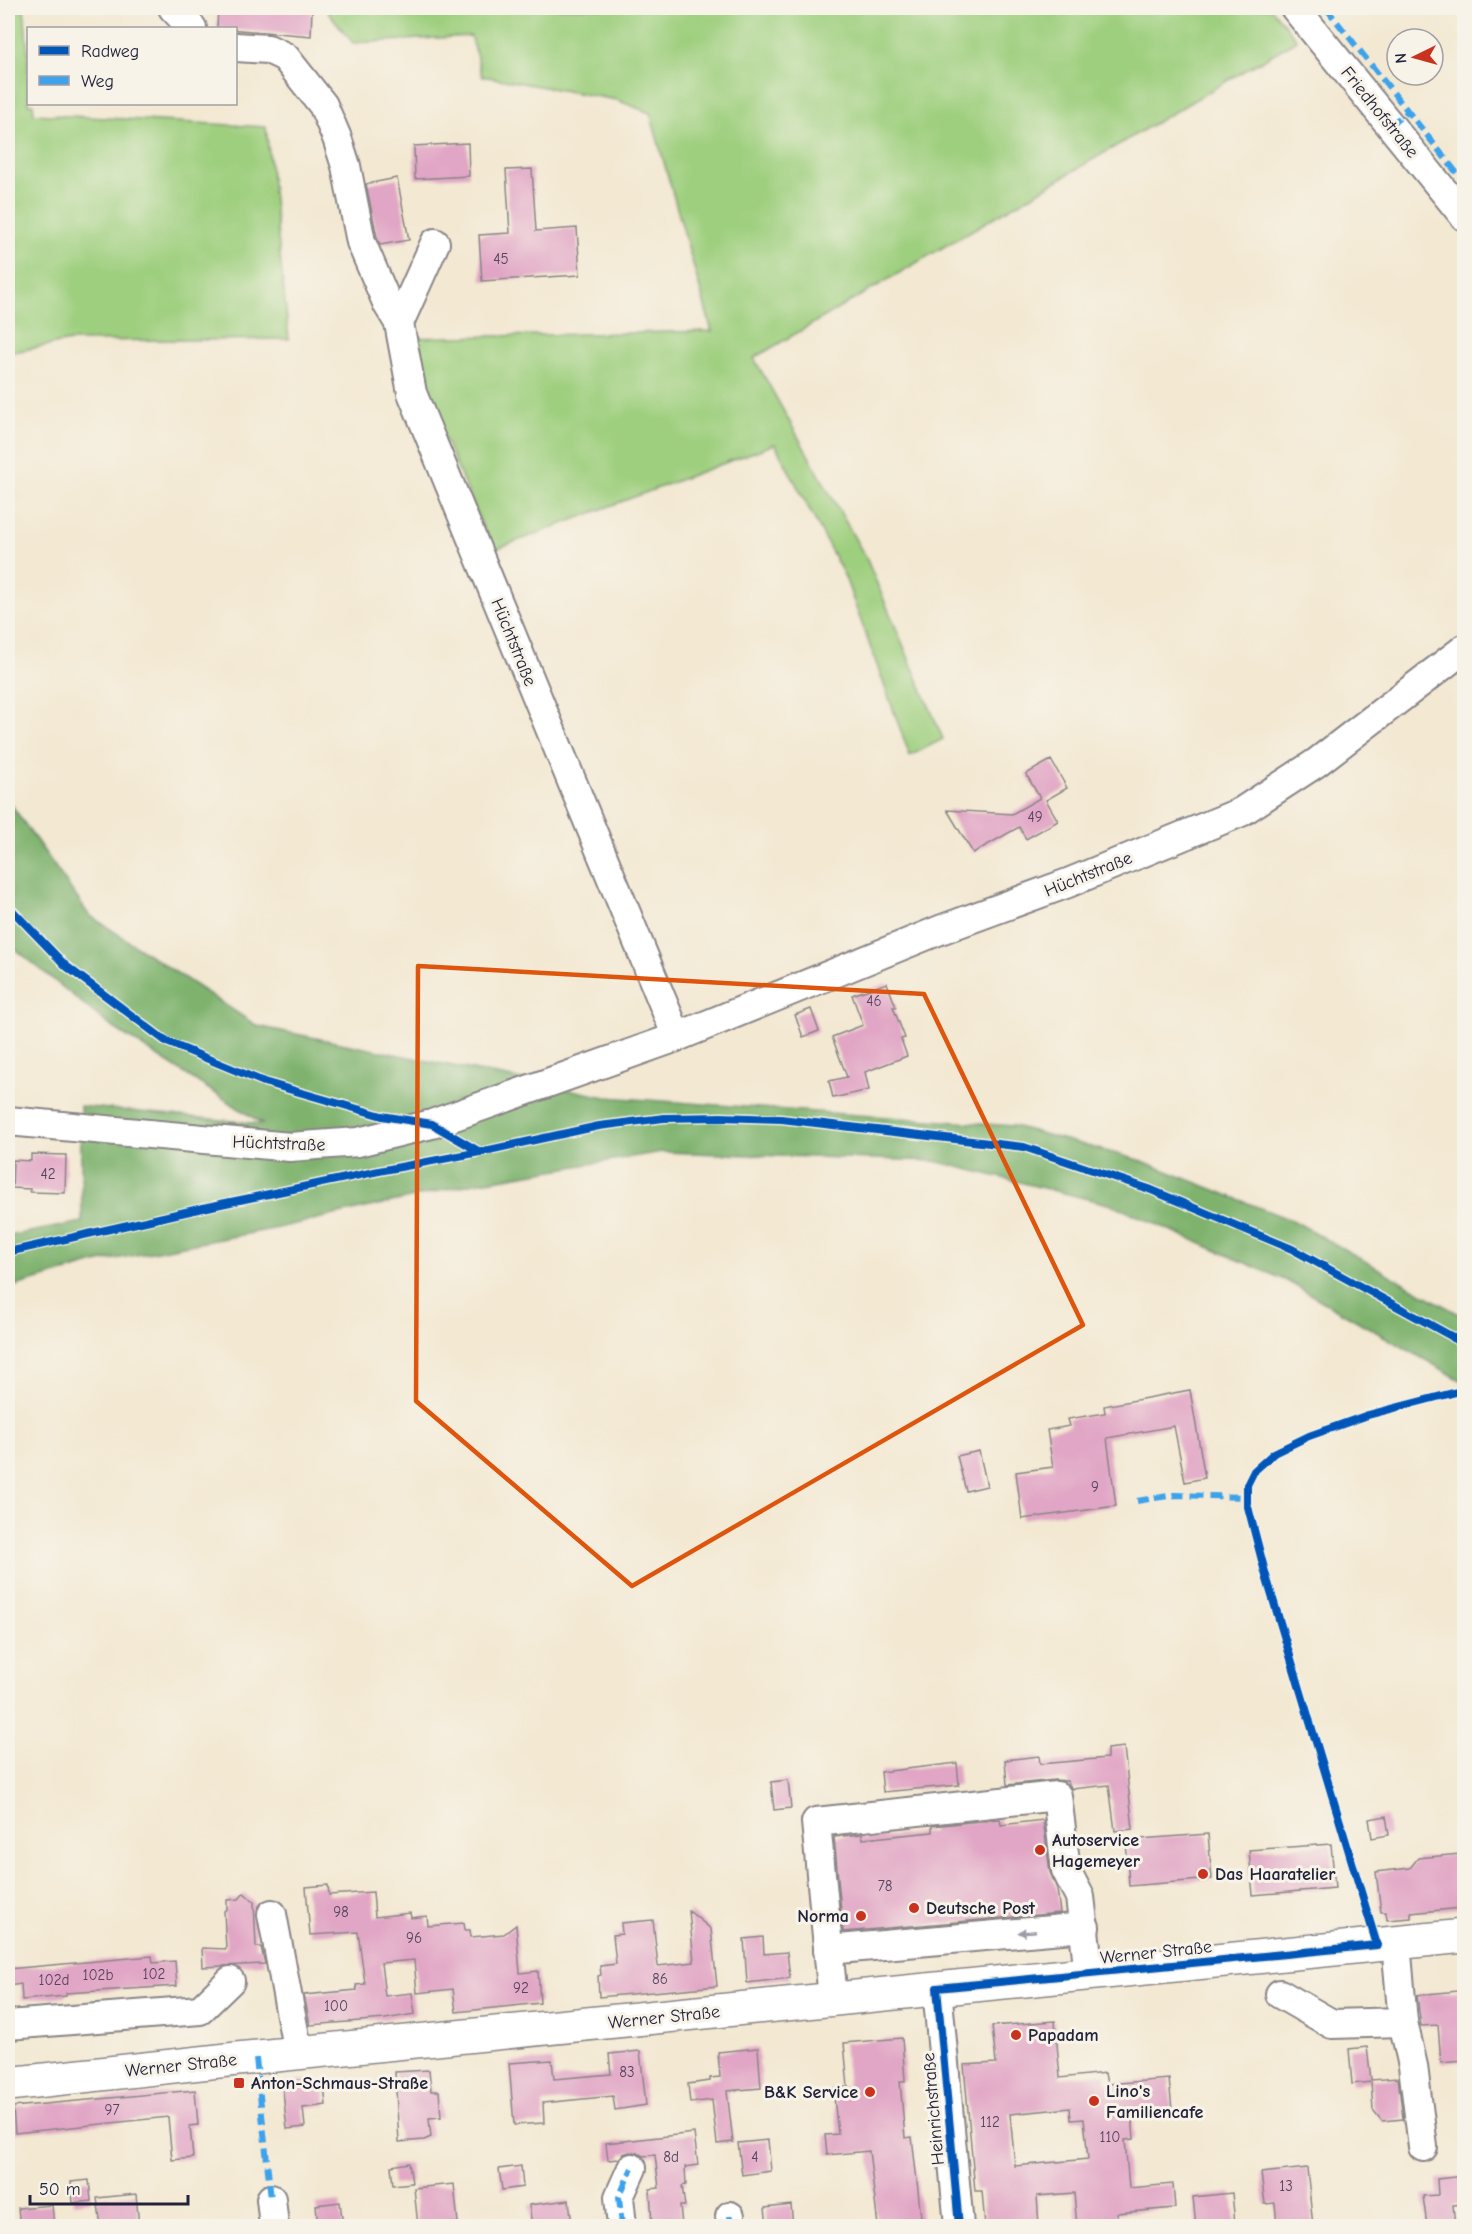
<svg xmlns="http://www.w3.org/2000/svg" width="1472" height="2234" font-family="'Comic Neue',sans-serif">
  <style>
    .green { fill: #9ecf7e; stroke: #60785c; stroke-width: 1.5 }
    .forest { fill: #7eb26d; stroke: #506a54; stroke-width: 1.5 }
    .building { fill: #e1a5c5; fill-rule: evenodd }
    .lines { fill: none; stroke-linecap: round; stroke-linejoin: round }
    .minor-casing { stroke: #8a8586; stroke-width: 32 }
    .major-casing { stroke: #8a8586; stroke-width: 36 }
    .minor { stroke: #fff; stroke-width: 28 }
    .major { stroke: #fff; stroke-width: 33 }
    .quiet { stroke: #3ea2ec; stroke-width: 6; stroke-dasharray: 12 6; stroke-linecap: butt }
    .cycleway-casing { stroke: #f7f3e8; stroke-width: 11 }
    .cycleway { stroke: #0057b8; stroke-width: 8 }
    .oneway { fill: #9c9ca7 }
    .marked { fill: none; stroke: #de560e; stroke-width: 4.5; stroke-linejoin: round }
    .poi-dot { fill: #c8321e; stroke: #f7f3e8; stroke-width: 2 }
    .labels { text-anchor: middle; stroke-width: 6; stroke-linejoin: round; paint-order: stroke }
    .number-label { font-size: 15px; fill: #52435e }
    .street-label { font-size: 18px; fill: #22223b; stroke: #f7f3e8 }
    .poi-label { font-size: 18px; font-weight: bold; fill: #22223b; stroke: #f7f3e8; text-anchor: start }
  </style>
  <rect width="100%" height="100%" fill="#f7f3e8"/>
  <filter id="ink" filterUnits="userSpaceOnUse"><feTurbulence type="fractalNoise" baseFrequency=".0167" numOctaves="2"/><feDisplacementMap in="SourceGraphic" scale="12" xChannelSelector="R" yChannelSelector="G"/><feConvolveMatrix kernelMatrix="1 2 1 2 8 2 1 2 1" color-interpolation-filters="sRGB"/></filter>
  <filter id="wash" filterUnits="userSpaceOnUse"><feTurbulence type="fractalNoise" baseFrequency=".008" numOctaves="4" result="noise"/><feDisplacementMap in="SourceGraphic" scale="24" xChannelSelector="R" yChannelSelector="G"/><feGaussianBlur stdDeviation="1.35" result="paint"/><feColorMatrix in="noise" values="0 0 0 0 0 0 0 0 0 0 0 0 0 0 0 0 0 1.4 0 .05"/><feComposite in="paint" operator="in"/></filter>
  <g filter="url(#wash)">
    <rect width="100%" height="100%" fill="#f3e8d2"/>
    <g class="green">
      <polygon points="8,8 24,8 28,55 28,104 33,104 34,114 266,127 289,339 70,341 8,353"/>
      <polygon points="325,8 1271,8 1297,40 754,358 867,560 943,739 910,756 845,577 775,444 493,550 420,382 411,338 712,331 650,113 617,100 482,76 471,36 353,43"/>
    </g>
    <polygon class="forest" points="8,800 89,915 257,1026 606,1097 1014,1126 1139,1160 1296,1222 1464,1317 1464,1382 1287,1281 1112,1205 934,1161 662,1152 475,1183 273,1229 99,1262 8,1288 8,1236 82,1222 80,1106 263,1124 109,1025 8,943"/>
    <g id="blocks">
      <g class="building">
        <polygon points="218,8 312,8 311,36 217,28"/>
        <polygon points="468,143 469,176 415,179 414,146"/>
        <polygon points="532,169 536,231 577,228 580,275 482,281 479,235 510,233 506,170"/>
        <polygon points="397,178 409,240 380,245 377,237 366,184"/>
        <polygon points="1051,760 1067,788 1046,800 1058,821 1026,839 1019,827 973,853 947,810 1012,814 1040,798 1026,774"/>
        <polygon points="887,983 896,1007 893,1007 905,1038 901,1039 907,1056 865,1072 869,1090 833,1098 829,1081 847,1077 832,1037 863,1025 852,995"/>
        <polygon points="811,1009 819,1031 803,1037 795,1015"/>
        <polygon points="31,1154 66,1155 65,1193 30,1192 30,1189 12,1188 13,1160 31,1161"/>
        <polygon points="1190,1390 1205,1478 1185,1482 1174,1426 1107,1438 1116,1506 1022,1519 1016,1472 1053,1467 1047,1430 1070,1426 1068,1419 1105,1413 1104,1406"/>
        <polygon points="979,1451 987,1486 966,1491 957,1456"/>
        <polygon points="1124,1747 1133,1829 1115,1831 1109,1785 1072,1789 1067,1781 1055,1780 1007,1785 1005,1760 1039,1756 1040,1764 1107,1758 1107,1749"/>
        <polygon points="957,1763 959,1785 883,1792 881,1772"/>
        <polygon points="788,1780 791,1808 774,1810 771,1782"/>
        <polygon points="1386,1816 1389,1835 1372,1838 1369,1819"/>
        <polygon points="1000,1819 1001,1825 1043,1820 1050,1872 1057,1889 1060,1913 843,1932 834,1837 862,1834 863,1839 932,1832 932,1826"/>
        <polygon points="1208,1834 1212,1879 1129,1886 1126,1840"/>
        <polygon points="1331,1844 1335,1888 1253,1895 1249,1850"/>
        <polygon points="1460,1854 1461,1864 1464,1864 1464,1891 1459,1891 1461,1908 1411,1913 1411,1918 1387,1920 1386,1912 1381,1912 1376,1872 1410,1868 1418,1858"/>
        <polygon points="328,1885 329,1895 373,1892 375,1917 410,1913 411,1918 427,1916 428,1926 464,1923 465,1930 470,1930 471,1937 504,1934 516,1925 520,1973 538,1971 540,2003 456,2012 453,1989 417,1993 414,1960 381,1963 385,1996 412,1993 415,2014 385,2019 310,2025 304,1995 357,1990 356,1985 365,1984 358,1932 310,1935 306,1887"/>
        <polygon points="244,1893 254,1902 256,1947 261,1947 265,1964 203,1967 202,1948 226,1949 224,1911 227,1909 227,1900 239,1899"/>
        <polygon points="689,1911 711,1929 717,1986 599,1997 598,1976 601,1975 600,1966 616,1964 613,1935 622,1934 621,1923 653,1920 658,1966 694,1962"/>
        <polygon points="763,1937 764,1954 787,1952 790,1978 747,1983 744,1939"/>
        <polygon points="152,1956 153,1963 175,1961 177,1986 66,1993 66,1996 22,2000 21,1984 8,1986 8,1969"/>
        <polygon points="1458,1991 1464,2061 1441,2063 1438,2025 1421,2026 1417,1995"/>
        <path d="M1055,2021L1060,2078L1105,2073L1107,2084L1169,2079L1172,2110L1132,2114L1134,2139L1125,2140L1129,2188L1173,2184L1175,2208L1117,2213L1118,2226H1077L1074,2193L1037,2196L1039,2226H985L982,2191H975L964,2065L996,2063L992,2026ZM1070,2108L1071,2120L1084,2119L1088,2159L1015,2166L1010,2114Z"/>
        <polygon points="902,2038 905,2081 900,2081 905,2138 912,2137 922,2226 878,2226 869,2151 827,2155 825,2135 838,2134 833,2088 848,2087 844,2043"/>
        <polygon points="1367,2047 1371,2080 1398,2078 1403,2119 1382,2121 1373,2110 1371,2082 1352,2084 1349,2049"/>
        <polygon points="758,2048 761,2088 727,2091 733,2142 717,2144 712,2100 690,2103 688,2084 710,2081 710,2078 720,2077 718,2052"/>
        <polygon points="640,2051 646,2105 615,2110 613,2096 543,2103 544,2123 514,2125 509,2063 552,2060 554,2079 611,2074 609,2054"/>
        <polygon points="429,2070 431,2091 439,2091 441,2117 429,2118 431,2137 424,2140 399,2142 395,2072"/>
        <polygon points="308,2080 309,2085 324,2084 326,2105 303,2108 305,2127 287,2129 282,2082"/>
        <polygon points="195,2090 198,2125 190,2126 193,2158 172,2160 168,2117 15,2133 13,2107"/>
        <polygon points="694,2133 698,2165 685,2167 686,2185 682,2186 685,2206 680,2206 682,2225 652,2226 650,2189 659,2188 655,2155 643,2156 638,2153 630,2152 623,2154 619,2159 608,2160 606,2143"/>
        <polygon points="768,2140 771,2171 742,2175 738,2143"/>
        <polygon points="409,2163 412,2183 393,2185 391,2166"/>
        <polygon points="521,2166 523,2187 502,2190 499,2169"/>
        <polygon points="1307,2168 1313,2226 1277,2226 1275,2203 1265,2204 1261,2173"/>
        <polygon points="1464,2176 1464,2204 1453,2205 1455,2226 1427,2226 1423,2196 1438,2195 1437,2179"/>
        <polygon points="89,2180 91,2201 73,2203 71,2182"/>
        <polygon points="454,2184 458,2223 418,2226 414,2188"/>
        <polygon points="1232,2193 1235,2224 1196,2226 1193,2197"/>
        <polygon points="136,2194 139,2226 101,2226 97,2198"/>
        <polygon points="569,2200 572,2226 532,2226 529,2205"/>
        <polygon points="340,2202 343,2226 318,2226 316,2205"/>
        <polygon points="52,2205 54,2226 20,2226 18,2208"/>
        <polygon points="791,2205 793,2226 767,2226 765,2208"/>
      </g>
    </g>
  </g>
  <g filter="url(#ink)">
    <use href="#blocks" fill-opacity="0" stroke="#8a8586" stroke-width="1.5"/>
    <g class="lines">
      <defs>
        <g id="minor">
          <polyline points="173,8 192,28"/>
          <polyline points="1295,8 1464,216"/>
          <polyline points="236,47 268,49 285,57 323,105 337,138 346,166 361,242 388,305 399,323"/>
          <polyline points="435,243 399,323 412,393 677,1037"/>
          <polyline points="8,1121 290,1147 358,1142 432,1124 677,1037 940,930 1068,883 1241,812 1316,763 1464,649"/>
          <polyline points="272,1914 298,2053"/>
          <polyline points="828,1950 1085,1927"/>
          <polyline points="937,1988 959,2226"/>
          <polyline points="1280,1994 1332,2024 1403,2022 1396,1943"/>
          <polyline points="833,1999 816,1822 1057,1796 1066,1870 1080,1897 1089,1973"/>
          <polyline points="1403,2022 1413,2066 1423,2147"/>
          <polyline points="8,2025 200,2010 230,1981"/>
          <polyline points="271,2199 274,2226"/>
          <polyline points="730,2216 731,2226"/>
          <polyline points="622,2226 619,2197 632,2168"/>
        </g>
        <polyline id="major" points="8,2084 237,2059 1464,1936"/>
      </defs>
      <use href="#minor" class="minor-casing"/>
      <use href="#major" class="major-casing"/>
      <use href="#minor" class="minor"/>
      <use href="#major" class="major"/>
      <g class="quiet">
        <polyline points="1326,8 1464,182"/>
        <polyline points="1390,125 1409,111"/>
        <polyline points="1137,1501 1174,1495 1248,1497"/>
        <polyline points="256,2058 271,2199"/>
        <polyline points="730,2216 731,2226"/>
        <polyline points="622,2226 619,2197 632,2168"/>
      </g>
      <defs>
        <g id="cycleway">
          <polyline points="8,906 66,966 167,1042 264,1082 382,1116 432,1124 480,1152"/>
          <polyline points="8,1252 221,1204 379,1171 480,1152 599,1126 664,1118 721,1117 781,1119 1024,1147 1149,1189 1292,1249 1451,1336 1464,1346"/>
          <polyline points="959,2226 937,1988 1377,1945 1266,1576 1247,1503 1247,1485 1254,1471 1274,1453 1309,1436 1368,1415 1464,1390"/>
        </g>
      </defs>
      <use href="#cycleway" class="cycleway-casing"/>
      <use href="#cycleway" class="cycleway"/>
    </g>
    <defs><path id="oneway-solid" d="M-6-.8H1V-3.2L6.5 0L1 3.2V.8H-6Z" transform="scale(1.5)"/></defs>
    <use class="oneway" href="#oneway-solid" transform="translate(1027 1932) rotate(175)"/>
  </g>
  <path class="marked" d="M418,966L924,994L1083,1325L632,1586L416,1401Z"/>
  <g class="poi-dot">
    <circle cx="1040" cy="1850" r="6"/>
    <circle cx="1203" cy="1874" r="6"/>
    <circle cx="914" cy="1908" r="6"/>
    <circle cx="861" cy="1916" r="6"/>
    <circle cx="1016" cy="2035" r="6"/>
    <rect x="233" y="2077" width="12" height="12" rx="3"/>
    <circle cx="870" cy="2092" r="6"/>
    <circle cx="1094" cy="2101" r="6"/>
  </g>
  <g class="labels">
    <g class="number-label">
      <text x="501" y="264">45</text>
      <text x="1035" y="822">49</text>
      <text x="874" y="1006">46</text>
      <text x="48" y="1179">42</text>
      <text x="1095" y="1492">9</text>
      <text x="885" y="1891">78</text>
      <text x="341" y="1917">98</text>
      <text x="414" y="1943">96</text>
      <text x="154" y="1979">102</text>
      <text x="98" y="1980">102b</text>
      <text x="660" y="1984">86</text>
      <text x="54" y="1985">102d</text>
      <text x="521" y="1993">92</text>
      <text x="336" y="2011">100</text>
      <text x="627" y="2077">83</text>
      <text x="112" y="2115">97</text>
      <text x="990" y="2127">112</text>
      <text x="1110" y="2142">110</text>
      <text x="671" y="2162">8d</text>
      <text x="755" y="2162">4</text>
      <text x="1286" y="2191">13</text>
    </g>
    <g class="street-label">
      <text transform="translate(1380 112) rotate(51)" y="6">Friedhofstraße</text>
      <text transform="translate(514 642) rotate(68)" y="6">Hüchtstraße</text>
      <text transform="translate(1088 874) rotate(-22)" y="6">Hüchtstraße</text>
      <text transform="translate(279 1143) rotate(2)" y="6">Hüchtstraße</text>
      <text transform="translate(1156 1952) rotate(-6)" y="6">Werner Straße</text>
      <text transform="translate(664 2017) rotate(-6)" y="6">Werner Straße</text>
      <text transform="translate(181 2065) rotate(-6)" y="6">Werner Straße</text>
      <text transform="translate(933 2109) rotate(-95)" y="6">Heinrichstraße</text>
    </g>
    <g class="poi-label">
      <text x="1052" y="1846">Autoservice<tspan x="1052" dy="21">Hagemeyer</tspan></text>
      <text x="1215" y="1880">Das Haaratelier</text>
      <text x="926" y="1914">Deutsche Post</text>
      <text x="849" y="1922" text-anchor="end">Norma</text>
      <text x="1028" y="2041">Papadam</text>
      <text x="251" y="2089">Anton-Schmaus-Straße</text>
      <text x="1106" y="2097">Lino's<tspan x="1106" dy="21">Familiencafe</tspan></text>
      <text x="858" y="2098" text-anchor="end">B&amp;K Service</text>
    </g>
  </g>
  <rect width="1472" height="2234" fill="none" stroke="#f7f3e8" stroke-width="30"/>
  <rect x="27" y="27" width="210" height="78" fill="#f7f3e8" stroke="#a29fa3" stroke-width="1.5"/>
  <rect x="39" y="46" width="30" height="9" fill="#0057b8" stroke="#a29fa3" stroke-width="1.5"/>
  <text x="81" y="57" font-size="18" fill="#22223b">Radweg</text>
  <rect x="39" y="76" width="30" height="9" fill="#3ea2ec" stroke="#a29fa3" stroke-width="1.5"/>
  <text x="81" y="87" font-size="18" fill="#22223b">Weg</text>
  <g transform="translate(1415 57) rotate(265)"><circle r="28" fill="#f7f3e8" stroke="#a29fa3" stroke-width="1.5"/>
  <path d="M0-4.5L10 22L0 15L-10 22Z" fill="#c8321e"/>
  <text y="-9" font-size="16" font-weight="bold" text-anchor="middle" fill="#22223b">N</text>
  </g>
  <path d="M30 2195v9h158v-9" fill="none" stroke="#22223b" stroke-width="3"/>
  <text x="39" y="2195" font-size="18" fill="#22223b" stroke="#f7f3e8" stroke-width="4.5" paint-order="stroke">50 m</text>
</svg>
